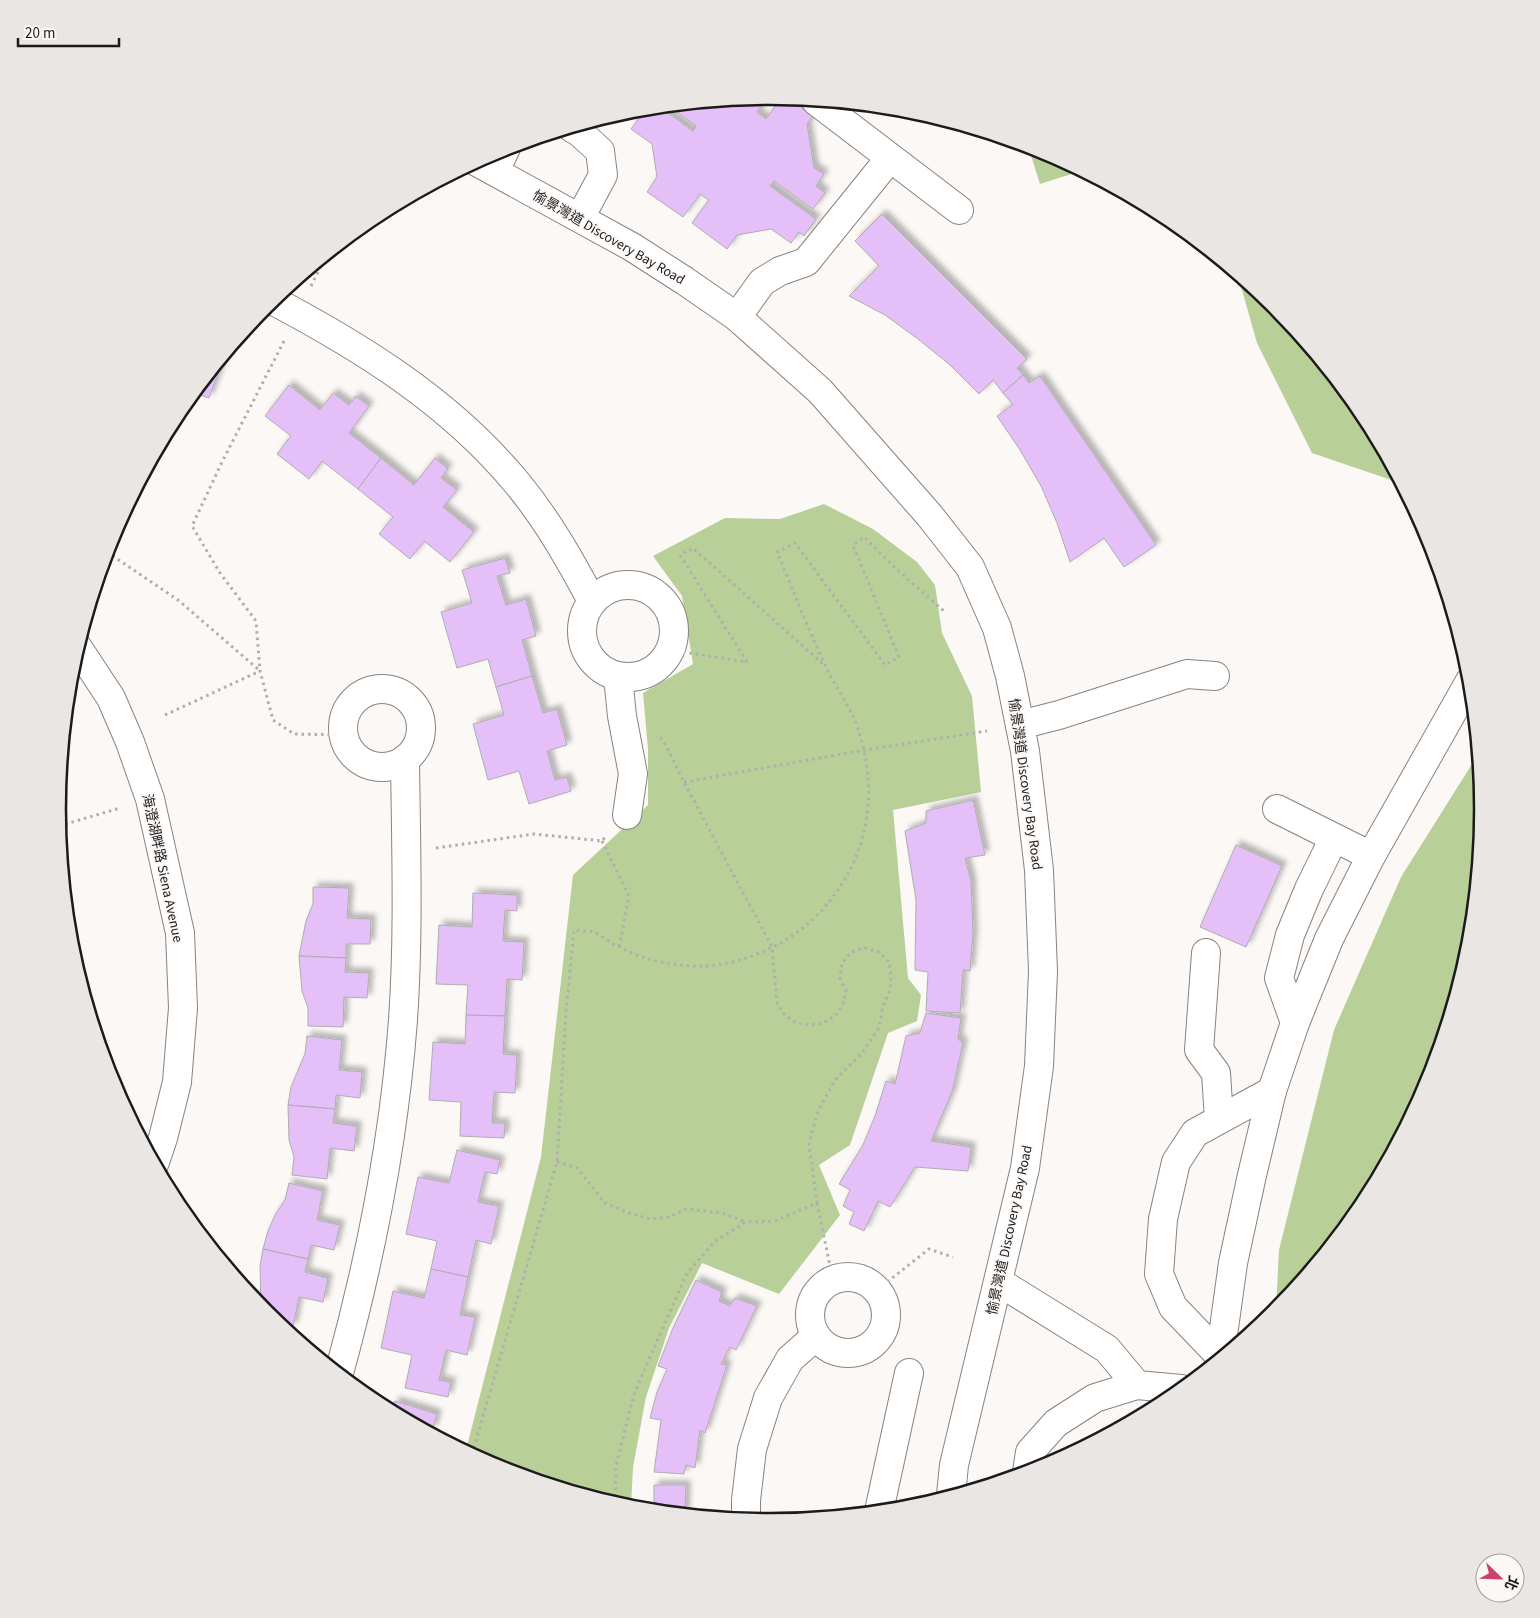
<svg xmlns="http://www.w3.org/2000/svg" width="1540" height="1618" font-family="'Source Sans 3','Noto Sans TC',sans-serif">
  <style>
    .green { fill: #b8d098 }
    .building { fill: #e5bff8; stroke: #afadb0; filter: url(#shadow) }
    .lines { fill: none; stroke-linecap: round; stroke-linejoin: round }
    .minor-casing { stroke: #868381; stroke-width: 30 }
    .major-casing { stroke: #868381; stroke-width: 30 }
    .path { stroke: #b0aead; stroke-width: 3; stroke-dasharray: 2.5 4; stroke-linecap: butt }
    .minor { stroke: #fff; stroke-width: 28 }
    .major { stroke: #fff; stroke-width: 28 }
    .labels { text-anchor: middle; stroke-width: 4; stroke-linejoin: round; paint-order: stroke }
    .street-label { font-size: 14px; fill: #1c1b1b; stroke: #fbf8f6 }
    .rim { fill: none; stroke: #1c1b1b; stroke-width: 2.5 }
  </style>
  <defs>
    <filter id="shadow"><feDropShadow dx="4.5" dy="-4.5" stdDeviation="2.5" flood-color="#0004"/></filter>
  </defs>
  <rect width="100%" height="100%" fill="#fbf8f6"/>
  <g class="green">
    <polygon points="1028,146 1043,151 1081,171 1040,184"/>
    <polygon points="1238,276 1274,305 1363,413 1400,483 1312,453 1257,343"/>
    <polygon points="824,504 873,529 917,562 935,585 942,633 972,696 981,792 893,810 908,978 921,995 917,1021 888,1033 850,1145 819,1165 840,1215 779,1294 702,1263 669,1328 646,1397 633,1467 631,1508 497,1467 466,1450 541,1157 573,875 648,805 648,749 643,693 693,664 682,596 653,556 725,518 780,519"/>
    <polygon points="1477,756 1482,809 1469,948 1428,1082 1362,1205 1276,1310 1279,1250 1334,1030 1401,877"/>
  </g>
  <g class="building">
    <polygon points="768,97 757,112 766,119 781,98 788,98 813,116 807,124 814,168 824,174 816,186 825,193 813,209 774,181 770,186 816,219 804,236 799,232 791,243 771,229 737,235 727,249 692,223 709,200 700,194 683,217 647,192 657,177 652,144 631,129 639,118 634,114 637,110 660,107 693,131 696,126 669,106"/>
    <polygon points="882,214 1027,359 1017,368 1023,375 1003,393 993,380 979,394 950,365 918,339 885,315 849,296 879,266 855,241"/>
    <polygon points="225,355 209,398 194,393"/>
    <polygon points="1023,375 1029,383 1040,376 1156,545 1124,567 1104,538 1070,562 1057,523 1041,486 1020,450 997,416 1013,405 1003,393"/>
    <polygon points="289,385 320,410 333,393 349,405 356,396 369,406 349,433 381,458 358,489 322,461 309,479 277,454 291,436 265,416"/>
    <polygon points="381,458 414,485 435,458 448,469 441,478 457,490 443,507 474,532 450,562 424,541 410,559 379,534 393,517 358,489"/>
    <polygon points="505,558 510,573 497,576 506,605 526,599 536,636 522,640 532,676 496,687 488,659 457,668 441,612 472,603 462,570"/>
    <polygon points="532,676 543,713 557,709 567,745 547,751 555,780 567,777 571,791 529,804 519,771 488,780 473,724 504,715 496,687"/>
    <polygon points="973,800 985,855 965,858 971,881 973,933 970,971 963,970 960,1013 926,1011 928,972 915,970 916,900 905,831 926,823 926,811"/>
    <polygon points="1236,845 1282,866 1246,947 1200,927"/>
    <polygon points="313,887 349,888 347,918 371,919 370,944 346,944 346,958 299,956 306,921 313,904"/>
    <polygon points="473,893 517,895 517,911 505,910 503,941 524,942 522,980 507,979 505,1016 466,1015 468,985 436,984 439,925 472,927"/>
    <polygon points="299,956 346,958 345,972 369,973 367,998 344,997 343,1027 308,1026 308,1008 302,991"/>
    <polygon points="926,1013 961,1018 958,1039 963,1043 952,1092 931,1141 971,1147 968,1171 915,1167 890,1207 878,1201 864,1231 849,1224 854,1212 843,1206 850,1190 839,1184 863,1145 875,1116 886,1081 895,1084 906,1036 920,1033"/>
    <polygon points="466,1015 505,1016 503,1054 517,1055 515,1093 494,1092 492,1123 505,1123 504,1138 460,1136 461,1102 429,1100 433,1042 465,1044"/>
    <polygon points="307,1036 342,1040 339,1070 362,1072 360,1098 336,1095 335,1109 288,1105 291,1087 305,1054"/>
    <polygon points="288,1105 335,1109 333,1123 357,1126 354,1151 330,1148 327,1179 292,1175 294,1157 289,1140"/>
    <polygon points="457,1150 500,1160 497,1174 485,1172 478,1202 499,1206 491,1244 476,1240 468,1277 431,1269 437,1241 406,1234 418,1177 449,1183"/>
    <polygon points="289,1183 323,1191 317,1220 340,1225 334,1250 311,1245 308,1259 263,1249 268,1231 275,1215 285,1200"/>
    <polygon points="263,1249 308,1259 305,1272 328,1278 323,1302 299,1297 293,1327 280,1324 261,1307 260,1266"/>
    <polygon points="431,1269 468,1277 460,1315 475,1317 467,1355 446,1350 439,1380 451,1382 448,1397 405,1388 412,1355 381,1348 393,1291 424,1298"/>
    <polygon points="696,1280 722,1292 719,1301 730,1306 735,1298 757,1306 736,1350 730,1347 721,1364 727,1365 705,1433 700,1430 695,1468 686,1465 684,1474 654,1472 661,1420 650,1418 657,1392 667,1369 658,1366 673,1328"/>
    <polygon points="395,1401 437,1414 433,1429 421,1426 392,1411"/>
    <polygon points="654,1485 686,1485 685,1513 654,1510"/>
  </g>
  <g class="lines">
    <defs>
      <g id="minor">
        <polyline points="816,101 959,210"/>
        <polyline points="572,128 579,132 600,151 603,175 580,218"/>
        <polyline points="477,162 632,247 685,281 737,317 820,391 930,516 970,567 997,628 1010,676 1025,751 1039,870 1043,971 1039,1066 1025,1168 954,1465 951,1495"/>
        <polyline points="495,171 506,148"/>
        <path d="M272,300C363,348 451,403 517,483C547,519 570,560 592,601"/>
        <polyline points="737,317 762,282 780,271 806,262 890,158"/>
        <circle cx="628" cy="631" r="46"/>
        <polyline points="78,648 111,698 130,742 150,799 180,933 183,1008 177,1082 163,1138 155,1162"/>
        <polyline points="618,677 622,716 633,774 627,815"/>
        <circle cx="382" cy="728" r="39"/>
        <polyline points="1020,725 1059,715 1187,674 1215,676"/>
        <polyline points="1277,809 1371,856"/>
        <polyline points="1206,953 1199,1050 1216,1073 1219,1119"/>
        <polyline points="1295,1023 1279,978 1290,935 1309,889 1334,838"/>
        <circle cx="848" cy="1315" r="38"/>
        <polyline points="999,1282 1107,1349 1137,1385 1181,1389"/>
        <polyline points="1220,1356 1173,1307 1159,1274 1163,1219 1176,1162 1195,1133 1272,1091"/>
        <path d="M339,1373C371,1257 394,1140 403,1020C409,933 406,846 405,759"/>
        <polyline points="1027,1472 1030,1452 1056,1423 1095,1398 1137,1385"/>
        <polyline points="879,1511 909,1373"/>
        <polyline points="746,1519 746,1500 752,1449 768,1398 790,1359 816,1336"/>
      </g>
      <polyline id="major" points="1220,1357 1233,1263 1252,1175 1272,1091 1295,1023 1329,939 1371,856 1470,681"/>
    </defs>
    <use href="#minor" class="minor-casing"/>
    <use href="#major" class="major-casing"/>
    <g class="path">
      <polyline points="311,286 326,256"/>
      <polyline points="284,341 222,462 192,526 220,573 256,621 260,671 273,720 294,734 343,735"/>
      <polyline points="107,552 178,600 259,670"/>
      <polyline points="670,650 747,662 680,555 693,548 824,665"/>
      <polyline points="165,715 260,671"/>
      <polyline points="684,782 865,750 987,731"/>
      <polyline points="59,826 120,808"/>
      <polyline points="602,841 629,896 619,948"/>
      <polyline points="436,848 534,834 602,841 606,836"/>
      <polyline points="557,1162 577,1168 605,1203 629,1213 650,1219 670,1217 686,1209 722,1213 746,1222"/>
      <polyline points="817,1203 833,1280"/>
      <polyline points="877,1290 929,1249 953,1257"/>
      <path d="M472,1454L557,1162L566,1013L574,930C580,931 587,931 593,932C602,935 610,943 619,947C645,961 677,967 707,966C749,963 795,941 823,909C870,856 880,790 856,723C848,704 835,686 826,667C808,629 793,590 777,552L795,543L885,665L899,657L853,545L864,537L893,566L946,613"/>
      <polyline points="615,1503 616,1466 634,1394 686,1275 714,1242 746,1222 775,1221 817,1203 809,1144 818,1111 835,1080 862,1053 879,1028 883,1006 890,990 891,976 889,962 879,952 865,948 851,952 842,963 840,978 846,991 843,1004 835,1016 823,1023 809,1025 796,1023 785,1015 777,1003 772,947 684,782 666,746 659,735"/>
    </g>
    <use href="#minor" class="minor"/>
    <use href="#major" class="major"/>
  </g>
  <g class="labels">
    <g class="street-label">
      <text transform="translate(609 237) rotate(30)" y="5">愉景灣道 Discovery Bay Road</text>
      <text transform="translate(1026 784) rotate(82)" y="5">愉景灣道 Discovery Bay Road</text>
      <text transform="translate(163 868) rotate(78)" y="5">海澄湖畔路 Siena Avenue</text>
      <text transform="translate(1009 1230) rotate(-78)" y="5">愉景灣道 Discovery Bay Road</text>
    </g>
  </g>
  <path d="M0 0H1540V1618H0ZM66 809a704 704 0 1 1 1408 0a704 704 0 1 1-1408 0Z" fill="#e9e6e4" fill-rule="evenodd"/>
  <path class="rim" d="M66 809a704 704 0 1 1 1408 0a704 704 0 1 1-1408 0Z"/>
  <g transform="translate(1500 1578) rotate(113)"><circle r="24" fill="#fbf8f6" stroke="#a2a09e"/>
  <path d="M0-4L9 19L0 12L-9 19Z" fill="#cf416b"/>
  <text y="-8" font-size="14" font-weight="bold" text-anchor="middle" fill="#1c1b1b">北</text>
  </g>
  <path d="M18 38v8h101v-8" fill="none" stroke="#1c1b1b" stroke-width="2.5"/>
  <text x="25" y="38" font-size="15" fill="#1c1b1b" stroke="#fbf8f6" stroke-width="4" paint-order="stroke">20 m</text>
</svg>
